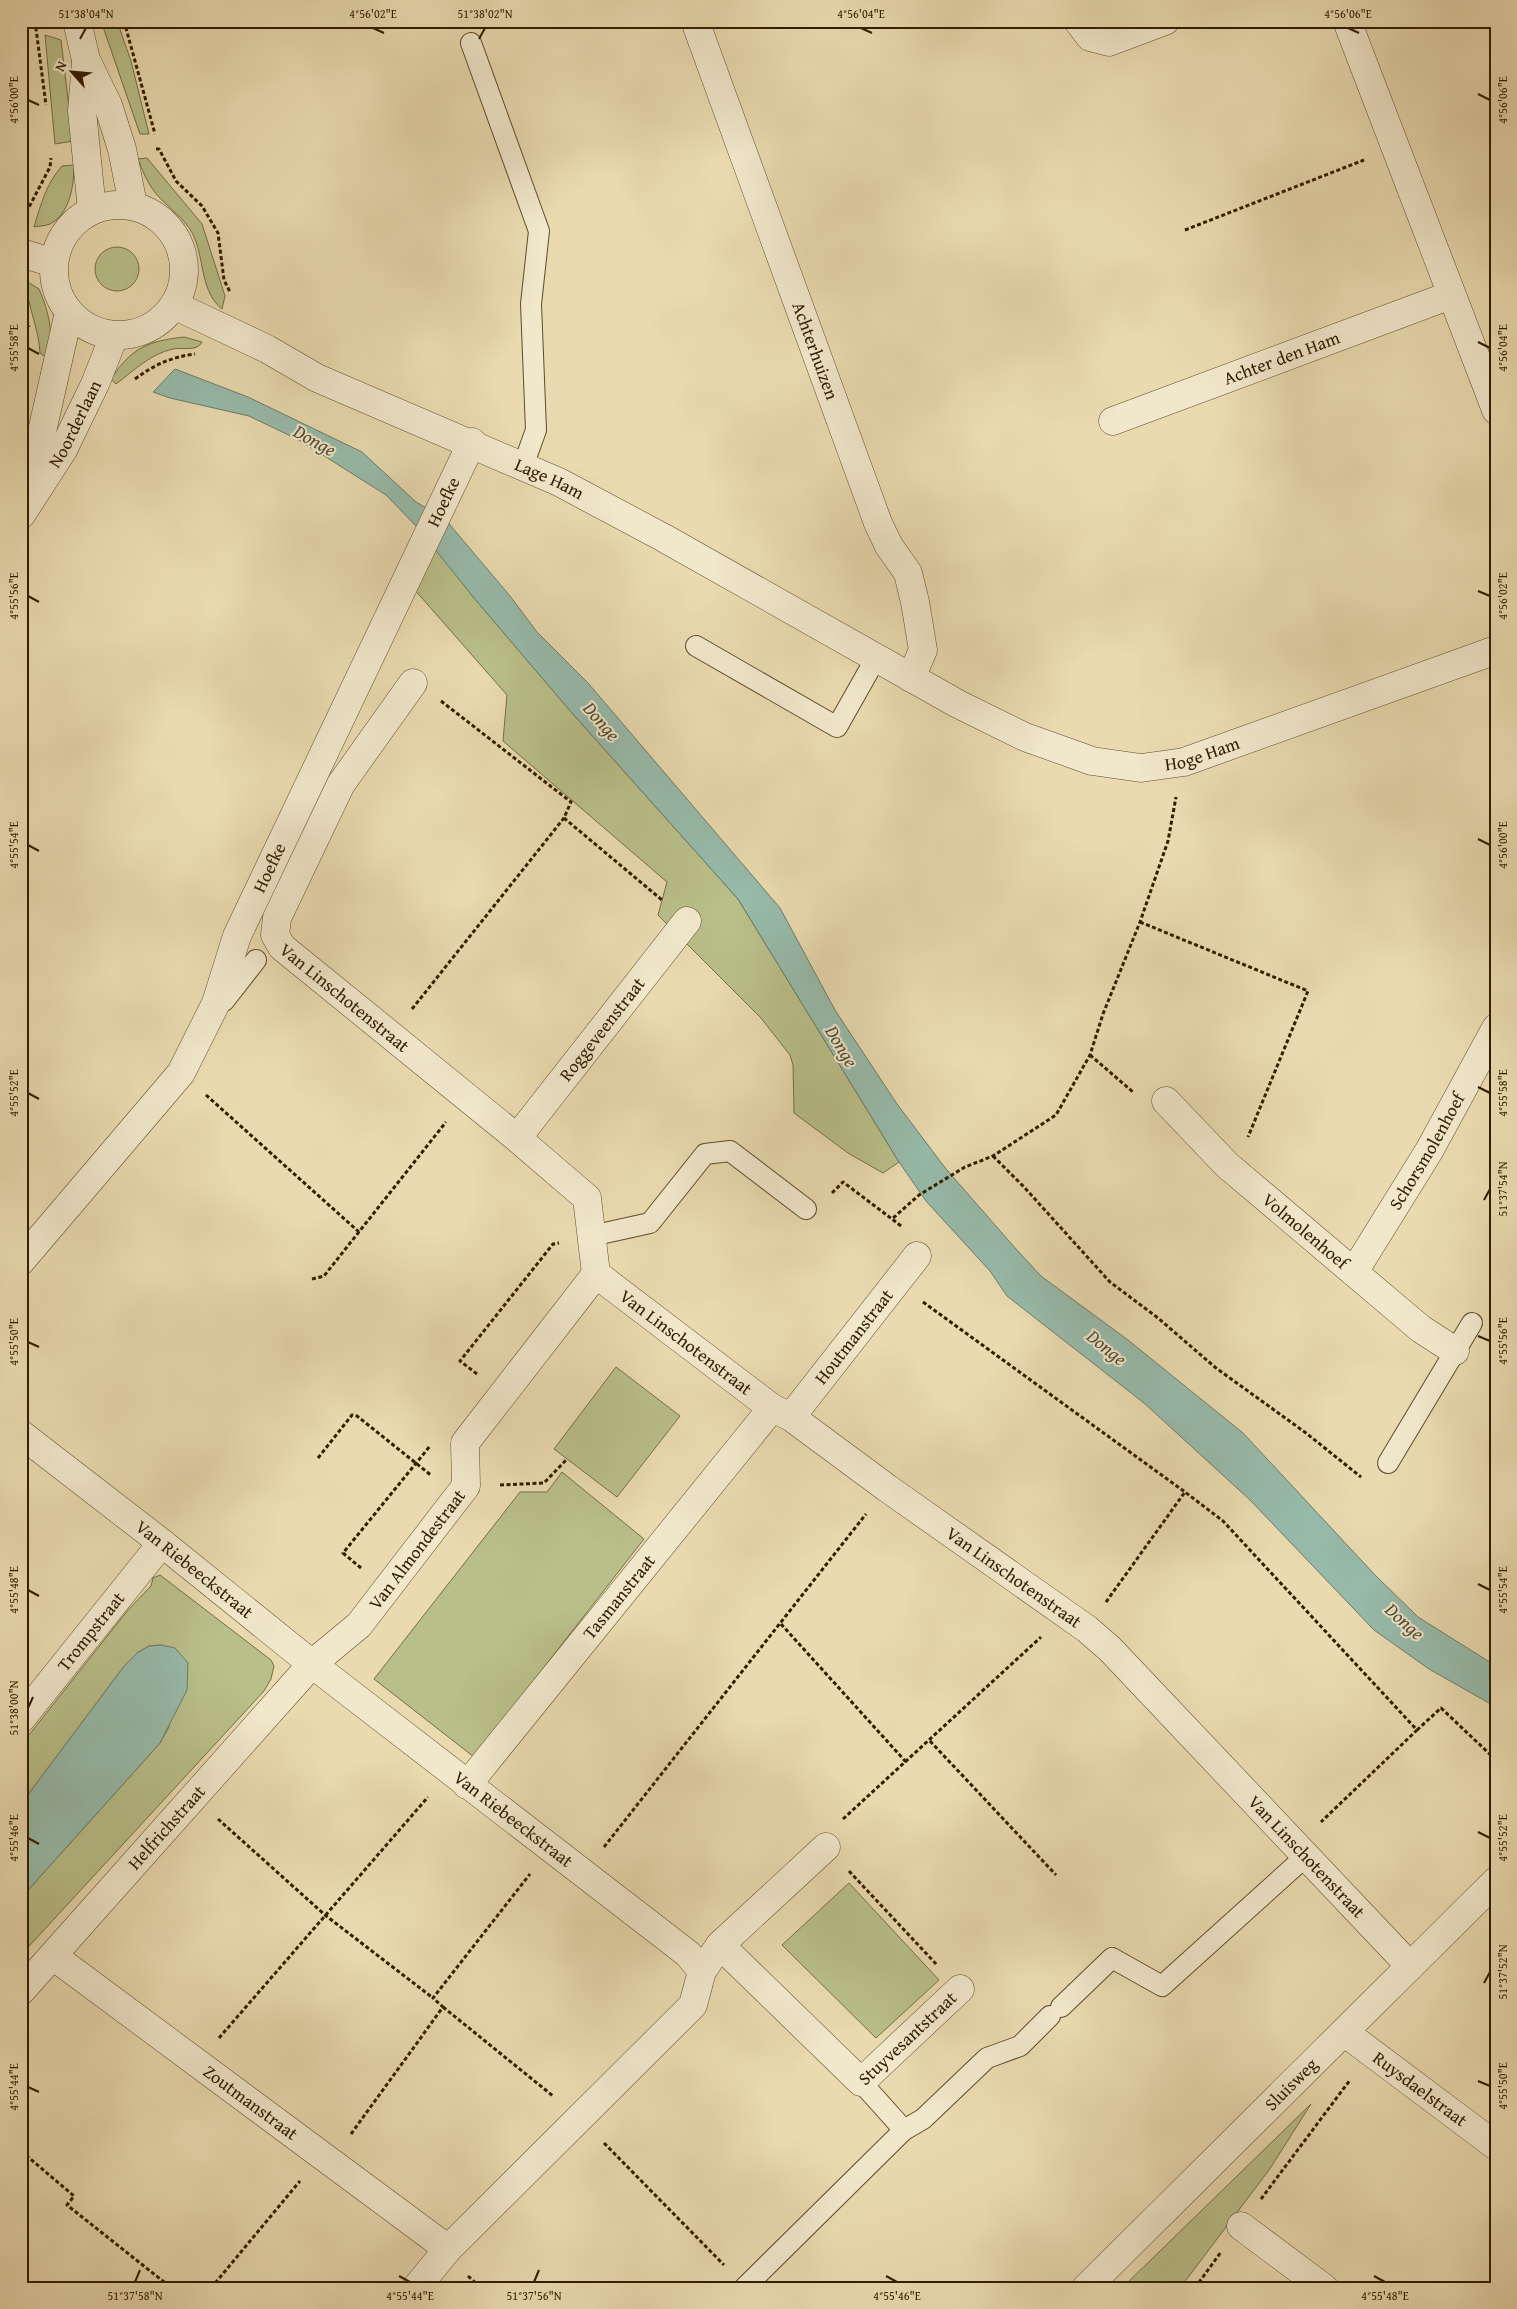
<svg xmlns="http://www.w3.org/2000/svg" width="1517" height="2309" font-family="'Gentium Book Plus',serif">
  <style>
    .green { fill: #b9bf89; stroke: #756e44 }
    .water { fill: #97bbab; stroke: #6e7b67 }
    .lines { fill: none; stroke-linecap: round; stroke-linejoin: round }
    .service-casing { stroke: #5f4c2c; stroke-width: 22 }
    .minor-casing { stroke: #5f4c2c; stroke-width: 29 }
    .tertiary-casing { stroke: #5f4c2c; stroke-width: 29 }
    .path { stroke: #311c00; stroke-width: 3; stroke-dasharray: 4 2.5; stroke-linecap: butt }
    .service { stroke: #f1e7cb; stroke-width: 20 }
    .minor { stroke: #f1e7cb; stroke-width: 28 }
    .tertiary { stroke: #f1e7cb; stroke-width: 28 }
    .ticks { fill: none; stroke: #311c00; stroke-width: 2 }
    .labels { text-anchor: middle; stroke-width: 4; stroke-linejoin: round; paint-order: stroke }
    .street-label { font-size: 18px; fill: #311c00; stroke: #f1e7cb }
    .water-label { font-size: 19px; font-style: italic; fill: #504c33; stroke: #f1e7cb }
    .neatline { fill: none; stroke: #311c00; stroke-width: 2 }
    .ticks-label { font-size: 12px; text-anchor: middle; fill: #311c00 }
  </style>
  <rect width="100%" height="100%" fill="#e9daaf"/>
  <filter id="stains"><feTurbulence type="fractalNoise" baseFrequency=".004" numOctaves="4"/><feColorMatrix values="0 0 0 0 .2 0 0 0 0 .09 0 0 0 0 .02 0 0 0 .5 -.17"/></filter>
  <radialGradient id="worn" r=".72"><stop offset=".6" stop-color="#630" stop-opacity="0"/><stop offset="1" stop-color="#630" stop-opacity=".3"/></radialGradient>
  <g class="green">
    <polygon points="101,21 117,21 131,61 149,134 140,134"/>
    <polygon points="45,35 61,40 73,141 55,144"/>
    <path d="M147,158L202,224L225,296L222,309C201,292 204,261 195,239C189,223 175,213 163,201C150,189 144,175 138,159Z"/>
    <path d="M74,165C74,185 70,214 50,224C45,226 39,226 34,227C41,204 46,184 62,166Z"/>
    <circle cx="117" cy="269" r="22"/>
    <path d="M26,281L39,289C49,312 54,334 48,359L40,353C39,328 27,306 26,281Z"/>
    <path d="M184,337L202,342C197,352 183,347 173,349C150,354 135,370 116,384L111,379C131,348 148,341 184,337Z"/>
    <polygon points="434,547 474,598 572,713 738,899 899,1162 883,1173 848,1153 794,1113 793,1065 790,1055 761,1018 658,915 667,882 503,741 507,695 414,589"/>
    <polygon points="616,1367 680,1416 617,1497 554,1449"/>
    <polygon points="562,1472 644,1539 474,1757 374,1679 520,1492 547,1492"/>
    <polygon points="160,1575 271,1660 274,1666 271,1679 264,1691 21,1955 21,1898 160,1743 169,1727 161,1645 149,1646 137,1653 125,1665 21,1804 21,1745 128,1610 151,1586 153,1578"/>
    <polygon points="849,1883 939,1980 876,2038 782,1945"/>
    <polygon points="1311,2104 1269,2170 1180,2288 1122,2288"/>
  </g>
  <g class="water">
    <polygon points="175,369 248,397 362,452 416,502 445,519 510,596 537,632 588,683 780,908 835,1010 897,1104 946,1169 1016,1249 1041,1276 1128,1340 1243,1433 1375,1575 1418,1617 1496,1666 1496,1707 1429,1669 1374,1630 1250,1500 1144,1403 1007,1296 990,1271 926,1201 899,1162 738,899 572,713 474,598 417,527 386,495 299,440 249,416 170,398 153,392"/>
    <polygon points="161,1645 175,1648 188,1663 187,1690 160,1743 21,1898 21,1804 125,1665 137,1653 149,1646"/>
  </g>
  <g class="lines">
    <defs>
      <g id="service">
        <polyline points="471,43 539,231 531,304 536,430 523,466"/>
        <polyline points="696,646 837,727 876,658"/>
        <polyline points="216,1003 224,1001 256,960"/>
        <polyline points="591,1236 650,1223 705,1154 730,1151 806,1209"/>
        <polyline points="1388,1463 1472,1323"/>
        <polyline points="1061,2007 1112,1958 1162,1986 1306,1856"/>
        <polyline points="904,2130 923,2119 987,2058 1020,2046 1050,2016"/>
        <polyline points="744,2288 904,2130 861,2082"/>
      </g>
      <g id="minor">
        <path id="s1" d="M695,21L878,523L889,546L908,573L915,602L923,650L911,678"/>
        <polyline points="1078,21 1090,37 1109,42 1165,21"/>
        <polyline points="1347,21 1496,410"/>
        <path id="s2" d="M1113,421L1451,295"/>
        <path id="s3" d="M413,683L341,784L277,918L275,935L282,947L517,1138L587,1198L596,1274L772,1408L791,1417L887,1488L1087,1629L1110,1649L1410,1966"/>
        <path id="s4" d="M1166,1101L1227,1165L1421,1329L1455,1351"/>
        <path id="s5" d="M517,1138L687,921"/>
        <path id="s6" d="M21,1261L181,1073L216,1003L237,936L472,442"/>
        <path id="s7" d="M1354,1272L1429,1151L1496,1028"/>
        <path id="s8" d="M791,1417L917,1256"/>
        <path id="s9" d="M21,1434L162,1543L312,1664L688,1954L702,1971L693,2005L448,2249L416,2288"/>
        <path id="s10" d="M21,1719L162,1543"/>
        <path id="s11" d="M467,1785L772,1408"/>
        <polyline points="720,1945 826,1847"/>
        <path id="s12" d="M53,1956L448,2249"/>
        <path id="s13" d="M702,1971L720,1945L861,2082L960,1989"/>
        <path id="s14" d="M21,1991L312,1664L359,1625L466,1486L465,1443L596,1274"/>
        <path id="s15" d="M1344,2032L1496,2146"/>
        <polyline points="1241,2226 1324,2288"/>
        <path id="s16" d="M1086,2288L1496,1881"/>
      </g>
      <g id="tertiary">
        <polyline points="77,21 86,60 108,105 122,149 133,205"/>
        <polyline points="86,62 82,111 92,210"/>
        <circle cx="119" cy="270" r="65"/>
        <polyline points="21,253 54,263"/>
        <path id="s17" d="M174,305L267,349L317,378L559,482L664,538L958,704L1025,737L1092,761L1141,768L1184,762L1496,650"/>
        <polyline points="29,489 69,312"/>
        <path id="s18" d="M21,515L63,450L95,384L114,336"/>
      </g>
    </defs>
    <use href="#service" class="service-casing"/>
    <use href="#minor" class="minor-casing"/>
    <use href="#tertiary" class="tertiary-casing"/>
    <g class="path">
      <polyline points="35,21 46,105"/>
      <polyline points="124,21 155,134"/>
      <polyline points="156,149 159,149 176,181 202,206 218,233 224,280 230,292"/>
      <polyline points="26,219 27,211 50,167 51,158"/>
      <polyline points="1185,230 1364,160"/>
      <polyline points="21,301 29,327"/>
      <path d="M135,379C154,365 171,357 195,354"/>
      <polyline points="441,701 571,802 564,818 662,900"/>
      <polyline points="1140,922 1308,991 1248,1137"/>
      <polyline points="412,1009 564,818"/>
      <polyline points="1090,1055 1133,1092"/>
      <polyline points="206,1095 359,1232"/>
      <polyline points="993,1156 1024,1187 1110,1282 1158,1318 1216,1368 1306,1433 1361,1477"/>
      <polyline points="832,1193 843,1182 892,1219"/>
      <polyline points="901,1226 892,1219 919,1195 965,1167 993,1156 1056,1115 1090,1055 1103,1014 1140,922 1168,841 1176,797"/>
      <polyline points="312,1279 324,1276 446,1122"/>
      <polyline points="923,1302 1185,1492"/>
      <polyline points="477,1374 460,1361 553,1244 559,1243"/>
      <polyline points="318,1458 352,1415 357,1416 432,1476"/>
      <polyline points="500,1485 544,1483 567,1459"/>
      <polyline points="361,1568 343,1553 430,1446"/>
      <polyline points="1106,1602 1185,1492 1223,1521 1417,1730 1321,1822"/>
      <polyline points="781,1624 906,1762"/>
      <polyline points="1417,1730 1441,1708 1496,1760"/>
      <polyline points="930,1741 1056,1875"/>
      <polyline points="218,1819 325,1915 433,1998"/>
      <polyline points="843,1819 1041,1637"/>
      <polyline points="604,1847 866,1514"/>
      <polyline points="849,1871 937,1965"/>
      <polyline points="443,2007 553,2096"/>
      <polyline points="219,2038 428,1797"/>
      <polyline points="351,2134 443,2007 433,1998 530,1874"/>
      <polyline points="604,2143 724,2265"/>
      <polyline points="21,2151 74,2196 67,2205 164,2282 159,2288"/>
      <polyline points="1261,2199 1350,2080"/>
      <polyline points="468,2276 481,2288"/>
      <polyline points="164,2282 171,2288"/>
      <polyline points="211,2288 300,2181"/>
      <polyline points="1195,2288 1221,2252"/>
    </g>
    <use href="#service" class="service"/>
    <use href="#minor" class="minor"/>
    <use href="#tertiary" class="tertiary"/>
  </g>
  <path class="ticks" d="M373,28L384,33M861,28L872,33M1348,28L1359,33M80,39L86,28M479,39L485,28M1478,94L1490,100M28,100L39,105M1478,342L1490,348M28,348L39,354M1478,591L1490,596M28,596L39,602M1478,839L1490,845M28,845L39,851M1478,1087L1490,1093M28,1093L39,1099M1484,1200L1490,1189M1478,1336L1490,1341M28,1342L39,1347M1478,1584L1490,1590M28,1590L39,1596M28,1708L33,1697M1478,1832L1490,1838M28,1838L39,1844M1484,1983L1490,1972M1478,2081L1490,2086M28,2087L39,2092M399,2276L410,2282M886,2276L897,2282M1374,2276L1385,2282M135,2282L140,2270M534,2282L539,2270"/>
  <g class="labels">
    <g class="street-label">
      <text dy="6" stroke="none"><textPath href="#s1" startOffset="351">Achterhuizen</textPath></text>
      <text dy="6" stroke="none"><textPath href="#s2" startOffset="180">Achter den Ham</textPath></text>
      <text dy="6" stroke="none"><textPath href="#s18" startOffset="106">Noorderlaan</textPath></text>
      <text dy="6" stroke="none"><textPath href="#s17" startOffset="414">Lage Ham</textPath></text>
      <text dy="6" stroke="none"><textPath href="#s6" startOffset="876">Hoefke</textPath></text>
      <text dy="6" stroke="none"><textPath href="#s17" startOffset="1139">Hoge Ham</textPath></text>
      <text dy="6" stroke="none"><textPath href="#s6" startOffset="471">Hoefke</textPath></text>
      <text dy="6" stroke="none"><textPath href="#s3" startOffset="384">Van Linschotenstraat</textPath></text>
      <text dy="6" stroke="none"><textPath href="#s5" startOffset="138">Roggeveenstraat</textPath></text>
      <text dy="6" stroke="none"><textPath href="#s7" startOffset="141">Schorsmolenhoef</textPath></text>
      <text dy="6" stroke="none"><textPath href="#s4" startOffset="191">Volmolenhoef</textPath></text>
      <text dy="6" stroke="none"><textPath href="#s8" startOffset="102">Houtmanstraat</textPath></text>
      <text dy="6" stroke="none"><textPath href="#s3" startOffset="888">Van Linschotenstraat</textPath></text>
      <text dy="6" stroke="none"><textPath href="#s14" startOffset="594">Van Almondestraat</textPath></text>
      <text dy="6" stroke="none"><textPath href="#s9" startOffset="220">Van Riebeeckstraat</textPath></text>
      <text dy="6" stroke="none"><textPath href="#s3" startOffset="1292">Van Linschotenstraat</textPath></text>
      <text dy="6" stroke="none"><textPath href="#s11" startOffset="242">Tasmanstraat</textPath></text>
      <text dy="6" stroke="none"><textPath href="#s10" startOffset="112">Trompstraat</textPath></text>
      <text dy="6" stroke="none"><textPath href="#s9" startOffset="625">Van Riebeeckstraat</textPath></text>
      <text dy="6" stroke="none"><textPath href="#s14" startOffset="219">Helfrichstraat</textPath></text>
      <text dy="6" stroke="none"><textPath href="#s3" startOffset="1698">Van Linschotenstraat</textPath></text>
      <text dy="6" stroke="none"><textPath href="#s13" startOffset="292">Stuyvesantstraat</textPath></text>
      <text dy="6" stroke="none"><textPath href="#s16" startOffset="289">Sluisweg</textPath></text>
      <text dy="6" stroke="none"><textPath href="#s15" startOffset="95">Ruysdaelstraat</textPath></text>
      <text dy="6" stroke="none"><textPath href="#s12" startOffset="246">Zoutmanstraat</textPath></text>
    </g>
    <g class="water-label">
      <text transform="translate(315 440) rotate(29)" y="7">Donge</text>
      <text transform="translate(602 721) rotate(49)" y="7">Donge</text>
      <text transform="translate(842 1046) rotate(59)" y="7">Donge</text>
      <text transform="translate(1107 1347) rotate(39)" y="7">Donge</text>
      <text transform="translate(1405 1621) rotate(42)" y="7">Donge</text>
    </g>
  </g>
  <rect width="1517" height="2309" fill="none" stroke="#e9daaf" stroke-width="55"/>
  <g transform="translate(72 72) rotate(297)" stroke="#f1e7cb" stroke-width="4" paint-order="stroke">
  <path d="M0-4L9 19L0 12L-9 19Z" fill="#311c00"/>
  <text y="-8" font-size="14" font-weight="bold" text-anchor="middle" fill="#311c00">N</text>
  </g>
  <rect x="28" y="28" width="1462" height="2254" class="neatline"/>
  <g class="ticks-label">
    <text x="86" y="18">51°38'04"N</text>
    <text x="373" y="18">4°56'02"E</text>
    <text x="485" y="18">51°38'02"N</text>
    <text x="861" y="18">4°56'04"E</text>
    <text x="1348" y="18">4°56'06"E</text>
    <text transform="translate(1503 100) rotate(-90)" y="4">4°56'06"E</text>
    <text transform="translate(14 100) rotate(-90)" y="4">4°56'00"E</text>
    <text transform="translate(1503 348) rotate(-90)" y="4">4°56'04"E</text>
    <text transform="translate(14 348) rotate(-90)" y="4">4°55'58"E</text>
    <text transform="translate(1503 596) rotate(-90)" y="4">4°56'02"E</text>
    <text transform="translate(14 596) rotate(-90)" y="4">4°55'56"E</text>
    <text transform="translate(1503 845) rotate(-90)" y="4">4°56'00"E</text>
    <text transform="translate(14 845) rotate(-90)" y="4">4°55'54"E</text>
    <text transform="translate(1503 1093) rotate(-90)" y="4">4°55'58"E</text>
    <text transform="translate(14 1093) rotate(-90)" y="4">4°55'52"E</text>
    <text transform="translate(1503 1189) rotate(-90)" y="4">51°37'54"N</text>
    <text transform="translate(1503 1341) rotate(-90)" y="4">4°55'56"E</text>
    <text transform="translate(14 1342) rotate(-90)" y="4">4°55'50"E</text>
    <text transform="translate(1503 1590) rotate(-90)" y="4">4°55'54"E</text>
    <text transform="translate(14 1590) rotate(-90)" y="4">4°55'48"E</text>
    <text transform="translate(14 1708) rotate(-90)" y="4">51°38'00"N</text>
    <text transform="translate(1503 1838) rotate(-90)" y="4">4°55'52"E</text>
    <text transform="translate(14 1838) rotate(-90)" y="4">4°55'46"E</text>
    <text transform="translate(1503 1972) rotate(-90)" y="4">51°37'52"N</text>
    <text transform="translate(1503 2086) rotate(-90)" y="4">4°55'50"E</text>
    <text transform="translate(14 2087) rotate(-90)" y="4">4°55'44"E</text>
    <text x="135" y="2300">51°37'58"N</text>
    <text x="410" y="2300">4°55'44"E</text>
    <text x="534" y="2300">51°37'56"N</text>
    <text x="897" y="2300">4°55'46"E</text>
    <text x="1385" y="2300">4°55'48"E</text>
  </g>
  <rect width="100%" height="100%" filter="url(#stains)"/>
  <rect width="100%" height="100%" fill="url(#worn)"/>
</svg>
